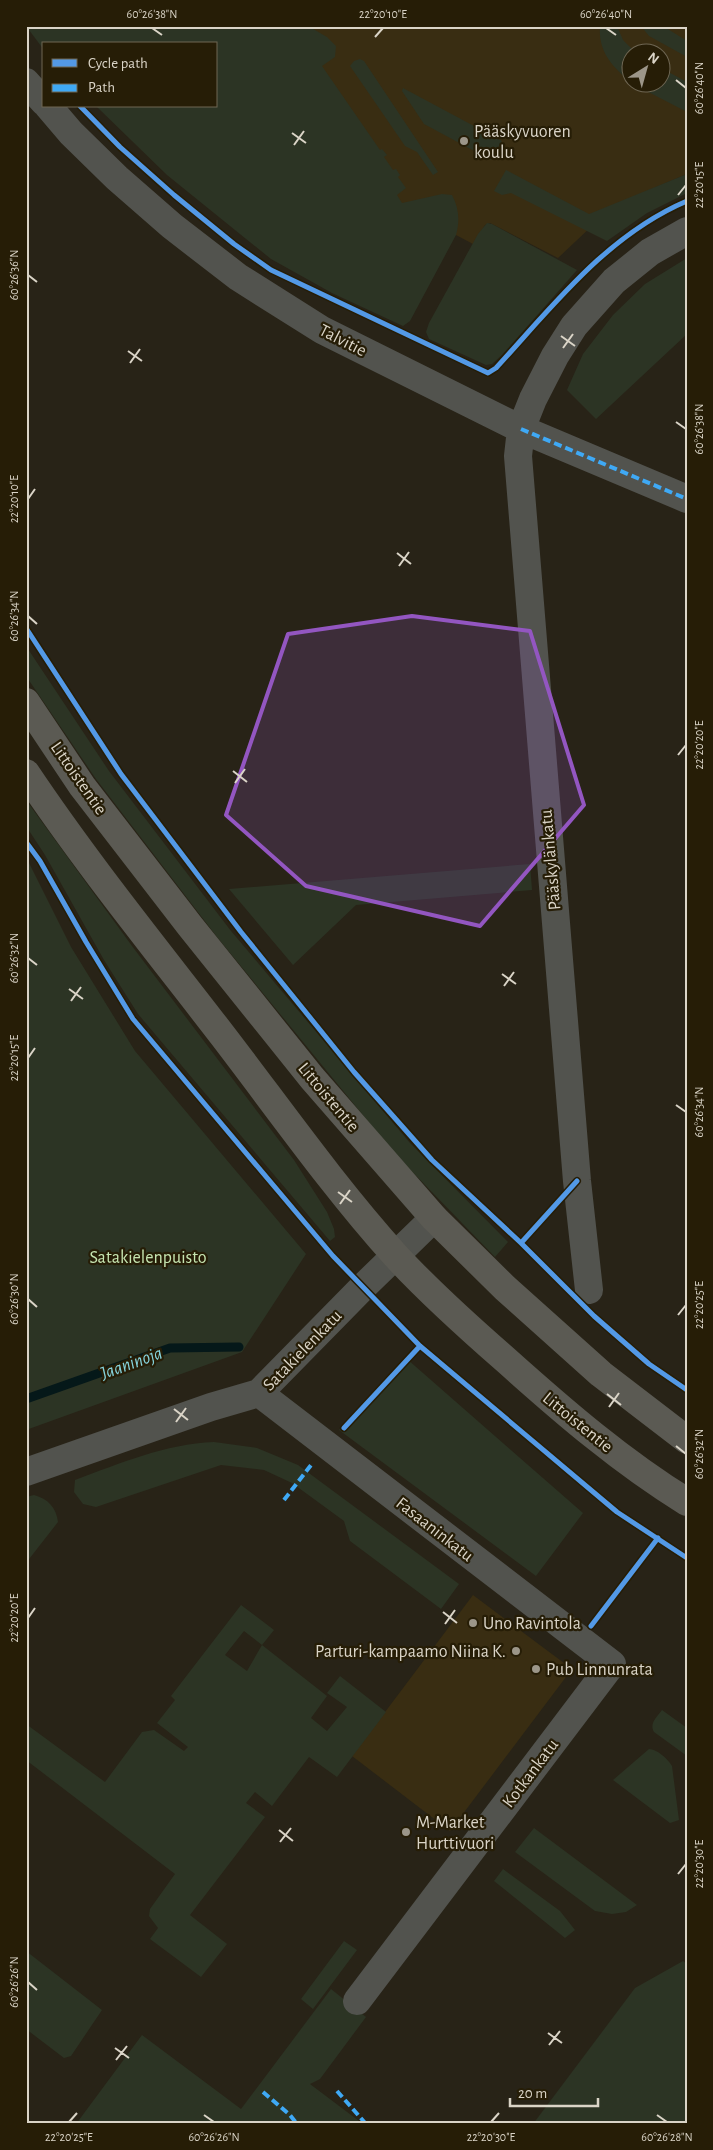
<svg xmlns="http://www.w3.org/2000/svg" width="713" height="2150" font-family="'Alegreya Sans',sans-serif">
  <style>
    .built { fill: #392d12; fill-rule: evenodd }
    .green { fill: #2c3424; fill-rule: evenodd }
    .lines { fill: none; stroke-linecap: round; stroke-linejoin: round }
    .stream { stroke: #051819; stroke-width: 9 }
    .minor { stroke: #52534e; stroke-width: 28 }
    .major { stroke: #5b5a53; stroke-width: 28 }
    .quiet { stroke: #3fa9f5; stroke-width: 4; stroke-dasharray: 8 4; stroke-linecap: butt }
    .cycleway-casing { stroke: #261d06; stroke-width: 8 }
    .cycleway { stroke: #5399e6; stroke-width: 5 }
    .marked { fill: #9356c1; fill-opacity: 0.2; stroke: #9356c1; stroke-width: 4; stroke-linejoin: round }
    .ticks { fill: none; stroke: #dad4c7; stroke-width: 2 }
    .poi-dot { fill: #9c9689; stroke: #261d06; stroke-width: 2 }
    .labels { text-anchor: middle; stroke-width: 4.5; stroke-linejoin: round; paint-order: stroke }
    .poi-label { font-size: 18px; fill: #dad4c7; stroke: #261d06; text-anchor: start }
    .street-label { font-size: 18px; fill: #dad4c7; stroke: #261d06 }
    .park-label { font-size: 18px; fill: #c6e5b1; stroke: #261d06 }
    .water-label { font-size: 19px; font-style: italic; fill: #85d2db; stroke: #261d06 }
    .neatline { fill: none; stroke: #dad4c7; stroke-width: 2 }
    .ticks-label { font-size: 12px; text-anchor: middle; fill: #dad4c7 }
  </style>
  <rect width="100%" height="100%" fill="#282317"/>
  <!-- built -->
  <path class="built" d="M 130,26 L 687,26 L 687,174 L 647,191 L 593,225 L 558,258 L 490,223 L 485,225 L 473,244 L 456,235 L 415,222 L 216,106 L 216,44 ZM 630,52 L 660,52 L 660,82 L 630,82 Z
    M 473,1595 L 572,1669 L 450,1831 L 352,1756 Z"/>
  <!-- green -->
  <path class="green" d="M 26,26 L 308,26 L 327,37 L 336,46 L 335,57 L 322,66 L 380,150 L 382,149 L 387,155 L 384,157 L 393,170 L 396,169 L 400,175 L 398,177 L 406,188 L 397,195 L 402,203 L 442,194 L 452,195 C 459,208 460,221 456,235 L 410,321 L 403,326 L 332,293 L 271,259 L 167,175 L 96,106 L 216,106 L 216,44 L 44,44 L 44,50 Z
    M 600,26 L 617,26 L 623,40 L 635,52 L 630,52 L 630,81 C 612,67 598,51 600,26 Z
    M 641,26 L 663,26 L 687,41 L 687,57 L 649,36 Z
    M 360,59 L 364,61 L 438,172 L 433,175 L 417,152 L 405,146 L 350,66 L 354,61 Z
    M 661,68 L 687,82 L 687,112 L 631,83 L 660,82 Z
    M 403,88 L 502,141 L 491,160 L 424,124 L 402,91 Z
    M 506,170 L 589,214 L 687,174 L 687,193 L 647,213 L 607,241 L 511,193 L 502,195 L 494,191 Z
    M 487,223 L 492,224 L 577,270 L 502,355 L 492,364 L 486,365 L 429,339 L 426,332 L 429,323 L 478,234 Z
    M 687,258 L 687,334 L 596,419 L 567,390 L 583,354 L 613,315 L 645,284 Z
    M 26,646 L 109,771 L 231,931 L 410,1143 L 508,1242 L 495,1257 L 394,1153 L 217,937 L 96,779 L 26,676 Z
    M 26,800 L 132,946 L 294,1160 L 327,1212 L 334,1229 L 335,1237 L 330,1241 L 138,1014 L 104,960 L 45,855 L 26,826 Z
    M 26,857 L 71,947 L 135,1051 L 306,1254 L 242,1352 L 26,1430 Z
    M 530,864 L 532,890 L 356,905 L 293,965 L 229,889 Z
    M 407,1359 L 583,1513 L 536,1576 L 339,1430 Z
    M 214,1442 L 257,1448 L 298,1465 L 459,1584 L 441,1609 L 350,1541 L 344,1521 L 292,1483 L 264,1470 L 221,1465 L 96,1507 L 83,1504 L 74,1492 L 75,1480 C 121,1463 165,1444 214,1442 Z
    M 34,1495 C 48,1499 56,1507 58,1522 L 26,1563 L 26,1497 Z
    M 241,1605 L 274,1630 L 262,1645 L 327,1696 L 311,1718 L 327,1731 L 347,1707 L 327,1693 L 340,1676 L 386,1712 L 337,1777 L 309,1757 L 272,1806 L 255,1792 L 246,1803 L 265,1817 L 190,1915 L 227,1944 L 201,1977 L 150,1939 L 158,1928 L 149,1916 L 150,1909 L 175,1874 L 26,1760 L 26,1724 L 105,1782 L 142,1732 L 154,1730 L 184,1751 L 188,1747 L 157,1723 L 175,1700 L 171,1696 ZM 244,1631 L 262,1645 L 247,1671 L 225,1655 Z
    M 662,1710 L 687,1728 L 687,1756 L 654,1732 C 649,1723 657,1717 662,1710 Z
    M 649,1749 C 657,1749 668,1759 672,1766 L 679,1820 L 670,1823 L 613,1780 Z
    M 534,1828 L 637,1905 L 626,1912 L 612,1914 L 595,1911 L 515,1852 Z
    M 503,1869 L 560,1911 L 575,1930 L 565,1938 L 494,1881 Z
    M 344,1941 L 357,1950 L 313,2009 L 301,1999 Z
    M 26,1951 L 102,2010 L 71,2056 L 64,2058 L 26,2029 Z
    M 683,1961 L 687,1964 L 687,2124 L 533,2124 L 635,1988 Z
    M 331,1989 L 366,2017 L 320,2079 L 310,2084 L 363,2124 L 76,2124 L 142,2035 L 241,2109 Z"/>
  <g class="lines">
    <!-- stream -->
    <path class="stream" d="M 26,1399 L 170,1348 L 239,1347"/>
    <!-- minor -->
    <path class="minor" d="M 26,82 L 44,102
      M 48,106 L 71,133 L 117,178 L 172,226 L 238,277 L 322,330 L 521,429 L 687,499
      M 589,1290 L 577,1181 L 518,456 L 521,429 L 533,399 L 555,356 L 574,326 L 614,281 L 650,252 L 687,231
      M 259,1393 L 612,1664 L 357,2001
      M 26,1472 L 211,1407 L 259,1393 L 363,1287 L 434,1218"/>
    <!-- major -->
    <path class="major" d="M 26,702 L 82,786 L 190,926 L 312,1078 L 434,1218 L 505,1288 L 601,1374 L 687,1440
      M 26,773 C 87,864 156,949 223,1036 C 279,1109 333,1186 395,1255 C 430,1293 468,1327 507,1361 C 564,1412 622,1462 687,1502"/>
    <!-- quiet -->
    <path class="quiet" d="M 521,429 L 687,499
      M 284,1500 L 311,1465
      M 337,2091 L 366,2124
      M 263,2092 L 290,2115 L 297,2124"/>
    <!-- cycleway casing -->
    <g class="cycleway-casing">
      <path id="cycleway" d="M 80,106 L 120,147 L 174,195 L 234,244 L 271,270 L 488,373 L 496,368 C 553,306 607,235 687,201
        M 26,628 L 121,774 L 241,932 L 354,1072 L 432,1160 L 521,1243 L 594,1316 L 649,1364 L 687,1390
        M 26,842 L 40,861 L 86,942 L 133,1019 L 333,1256 L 420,1346 L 617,1512 L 687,1558
        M 521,1243 L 577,1181
        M 344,1428 L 420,1346
        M 591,1626 L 658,1538"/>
    </g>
    <!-- cycleway -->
    <use href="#cycleway" class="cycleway"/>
  </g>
  <!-- marked area -->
  <path class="marked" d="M 412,616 L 530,631 L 584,805 L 480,926 L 306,886 L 226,815 L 288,634 Z"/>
  <!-- ticks -->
  <path class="ticks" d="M 152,28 L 162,35M 606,28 L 616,35M 375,37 L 383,28M 676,80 L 686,88M 292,133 L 306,143M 294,145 L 304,131M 678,195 L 686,185M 28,275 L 37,282M 561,336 L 575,346M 563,348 L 573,334M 128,351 L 142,361M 130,363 L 140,349M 676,422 L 686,429M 28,499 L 35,489M 397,553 L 411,564M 399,566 L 409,552M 28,616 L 37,624M 678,755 L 686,745M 233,771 L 247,782M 235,783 L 245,769M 28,958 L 37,965M 502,974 L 516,984M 504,986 L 514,972M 69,989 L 83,999M 71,1001 L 81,987M 28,1058 L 35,1048M 676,1105 L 686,1112M 338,1192 L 352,1202M 340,1204 L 350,1190M 28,1299 L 37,1307M 678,1315 L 686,1305M 607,1394 L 621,1405M 609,1407 L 619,1393M 174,1409 L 188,1420M 176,1422 L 186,1408M 676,1446 L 686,1454M 443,1612 L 457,1623M 28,1618 L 35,1608M 445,1624 L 455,1610M 279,1830 L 293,1841M 280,1842 L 291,1828M 678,1874 L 686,1864M 28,1982 L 37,1990M 548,2033 L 562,2043M 549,2045 L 560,2031M 115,2048 L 129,2058M 116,2060 L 127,2046M 204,2115 L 214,2122M 657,2115 L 667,2122M 69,2122 L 77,2113M 491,2122 L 499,2113"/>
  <!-- markers -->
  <g class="poi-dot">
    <circle cx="464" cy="141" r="5"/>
    <circle cx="473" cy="1623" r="5"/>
    <circle cx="516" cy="1651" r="5"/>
    <circle cx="536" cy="1669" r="5"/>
    <circle cx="406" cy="1832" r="5"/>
  </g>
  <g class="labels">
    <!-- poi labels -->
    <g class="poi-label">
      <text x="474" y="137">Pääskyvuoren<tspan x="474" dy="21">koulu</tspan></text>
      <text x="483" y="1629">Uno Ravintola</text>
      <text x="506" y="1657" text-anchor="end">Parturi-kampaamo Niina K.</text>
      <text x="546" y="1675">Pub Linnunrata</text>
      <text x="416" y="1828">M-Market<tspan x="416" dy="21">Hurttivuori</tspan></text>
    </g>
    <!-- street labels -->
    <g class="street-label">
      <text transform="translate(343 340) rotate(27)" y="6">Talvitie</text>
      <text transform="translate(79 778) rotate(55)" y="6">Littoistentie</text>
      <text transform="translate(550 860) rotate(-95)" y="6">Pääskylänkatu</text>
      <text transform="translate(329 1097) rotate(50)" y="6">Littoistentie</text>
      <text transform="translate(302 1350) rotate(-46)" y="6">Satakielenkatu</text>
      <text transform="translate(578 1422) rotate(39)" y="6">Littoistentie</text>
      <text transform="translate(435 1529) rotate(38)" y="6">Fasaaninkatu</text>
      <text transform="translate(530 1773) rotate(-53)" y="6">Kotkankatu</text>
    </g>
    <!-- park labels -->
    <g class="park-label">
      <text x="148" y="1263">Satakielenpuisto</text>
    </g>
    <!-- water labels -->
    <g class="water-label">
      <text transform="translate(131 1362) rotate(-20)" y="7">Jaaninoja</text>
    </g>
  </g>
  <!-- border -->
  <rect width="713" height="2150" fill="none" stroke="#261d06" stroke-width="55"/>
  <!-- legend -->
  <rect x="42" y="42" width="175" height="65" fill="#261d06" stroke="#6e6653"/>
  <rect x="52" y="59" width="25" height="8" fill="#5399e6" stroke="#6e6653"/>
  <text x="88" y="68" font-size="15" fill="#dad4c7">Cycle path</text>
  <rect x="52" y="84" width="25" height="8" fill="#3fa9f5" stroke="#6e6653"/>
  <text x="88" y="92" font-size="15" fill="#dad4c7">Path</text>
  <!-- north arrow -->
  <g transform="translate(646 68) rotate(37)"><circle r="24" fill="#261d06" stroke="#6e6653"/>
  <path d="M0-4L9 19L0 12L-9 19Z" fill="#9c9689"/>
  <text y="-8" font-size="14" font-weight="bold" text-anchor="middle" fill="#dad4c7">N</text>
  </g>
  <!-- scale -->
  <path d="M510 2098v8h88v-8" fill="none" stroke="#dad4c7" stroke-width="2.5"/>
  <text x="518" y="2098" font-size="15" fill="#dad4c7" stroke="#261d06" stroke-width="4" paint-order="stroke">20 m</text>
  <rect x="28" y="28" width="658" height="2094" class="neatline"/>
  <g class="ticks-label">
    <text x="152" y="18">60°26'38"N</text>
    <text x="383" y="18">22°20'10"E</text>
    <text x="606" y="18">60°26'40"N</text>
    <text transform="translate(699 88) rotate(-90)" y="4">60°26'40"N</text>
    <text transform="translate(699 185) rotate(-90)" y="4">22°20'15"E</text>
    <text transform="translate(14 275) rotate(-90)" y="4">60°26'36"N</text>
    <text transform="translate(699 429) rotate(-90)" y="4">60°26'38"N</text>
    <text transform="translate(14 499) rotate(-90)" y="4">22°20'10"E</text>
    <text transform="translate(14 616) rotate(-90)" y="4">60°26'34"N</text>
    <text transform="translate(699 745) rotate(-90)" y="4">22°20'20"E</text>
    <text transform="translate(14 958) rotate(-90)" y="4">60°26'32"N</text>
    <text transform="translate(14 1058) rotate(-90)" y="4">22°20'15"E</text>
    <text transform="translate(699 1112) rotate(-90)" y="4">60°26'34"N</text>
    <text transform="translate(14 1299) rotate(-90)" y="4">60°26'30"N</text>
    <text transform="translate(699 1305) rotate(-90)" y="4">22°20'25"E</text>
    <text transform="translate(699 1454) rotate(-90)" y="4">60°26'32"N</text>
    <text transform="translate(14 1618) rotate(-90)" y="4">22°20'20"E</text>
    <text transform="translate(699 1864) rotate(-90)" y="4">22°20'30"E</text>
    <text transform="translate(14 1982) rotate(-90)" y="4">60°26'26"N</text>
    <text x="69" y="2141">22°20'25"E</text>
    <text x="214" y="2141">60°26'26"N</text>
    <text x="491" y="2141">22°20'30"E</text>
    <text x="667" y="2141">60°26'28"N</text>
  </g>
</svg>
